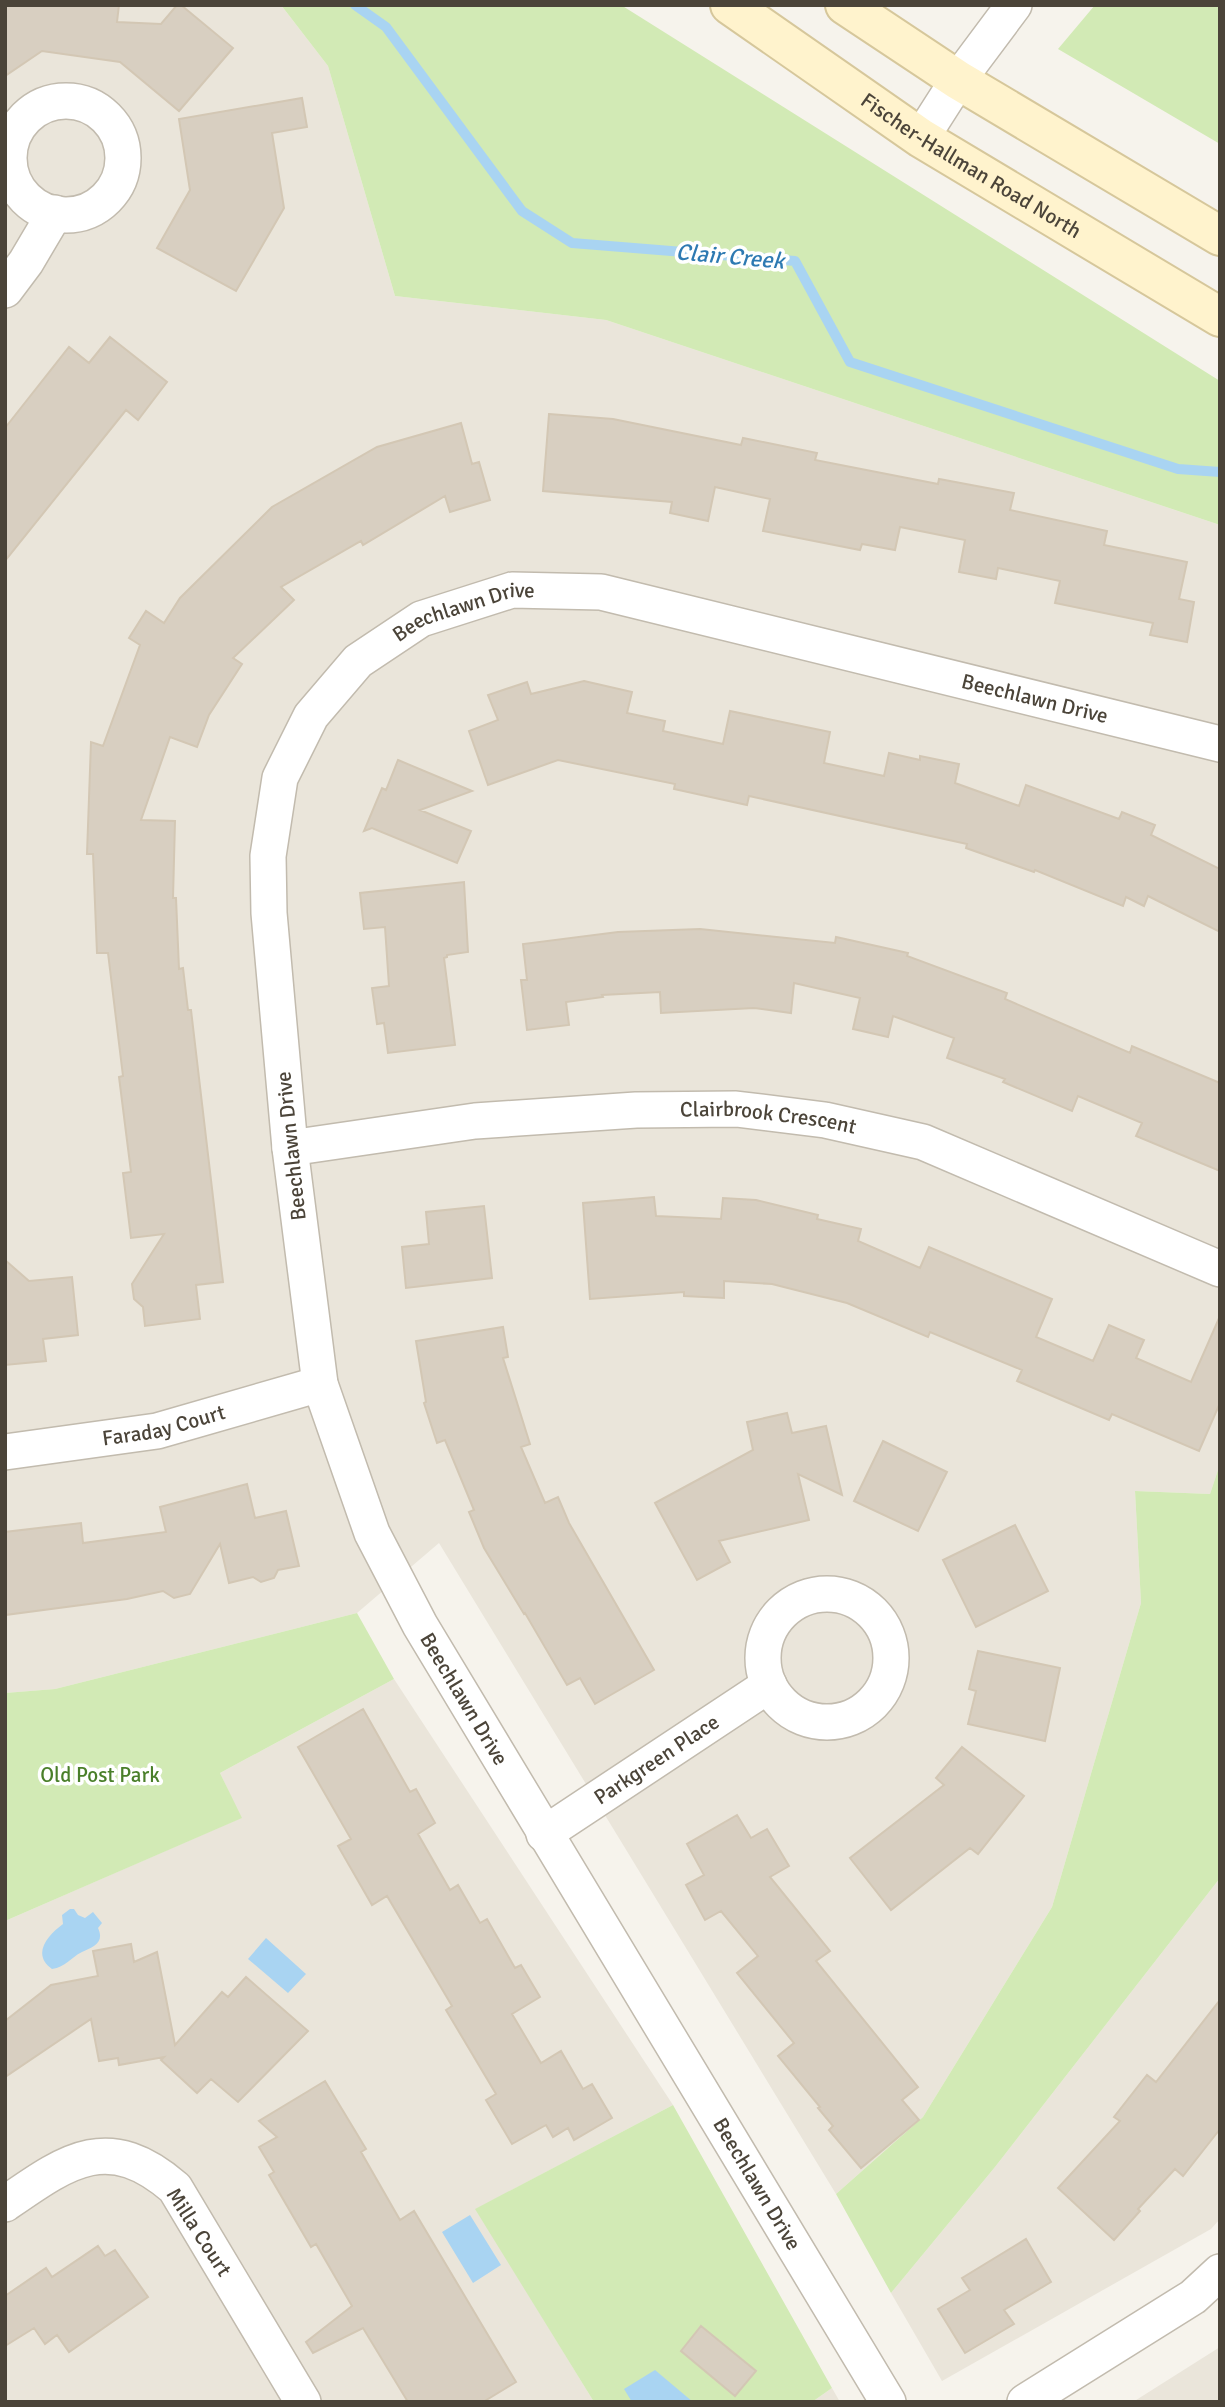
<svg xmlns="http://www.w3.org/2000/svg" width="1225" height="2407" font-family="Signika,sans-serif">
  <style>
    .residential { fill: #eae5da }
    .green { fill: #d2eab5 }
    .water { fill: #a9d4f2 }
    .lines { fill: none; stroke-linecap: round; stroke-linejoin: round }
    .stream { stroke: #a9d4f2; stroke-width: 10 }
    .building { fill: #d8cfc1; stroke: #d3c7b4; stroke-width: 2 }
    .minor-casing { stroke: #c2bbae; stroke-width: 38 }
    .secondary-casing { stroke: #d6c79b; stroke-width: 42 }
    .minor { stroke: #fff; stroke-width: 35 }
    .secondary { stroke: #fff3cd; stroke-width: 38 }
    .labels { text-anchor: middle; stroke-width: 7; stroke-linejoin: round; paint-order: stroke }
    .street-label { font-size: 21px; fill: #4b4439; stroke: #fff }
    .park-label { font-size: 21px; fill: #4a7f2a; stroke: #fff }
    .water-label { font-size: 23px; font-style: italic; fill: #2e7ab2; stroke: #fff }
  </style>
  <rect width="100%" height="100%" fill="#f6f3ec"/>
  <!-- residential -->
  <path class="residential" d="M 5,5 L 281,5 L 328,66 L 395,296 L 606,320 L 1220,525 L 1220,1464 L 1210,1494 L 1135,1491 L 1141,1603 L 1052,1907 L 923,2117 L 836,2194 L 439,1543 L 357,1613 L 55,1689 L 5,1693 Z
    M 394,1679 L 673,2105 L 476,2209 L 594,2402 L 5,2402 L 5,1921 L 241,1818 L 220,1773 Z
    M 1220,1878 L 1220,2219 L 1211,2229 L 942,2381 L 891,2293 L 995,2167 Z
    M 1220,2347 L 1220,2402 L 1133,2402 Z
    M 832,2388 L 840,2402 L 812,2402 Z"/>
  <!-- green -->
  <path class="green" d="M 281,5 L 621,5 L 1220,381 L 1220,525 L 606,320 L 395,296 L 328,66 Z
    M 1095,5 L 1220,5 L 1220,144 L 1058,49 Z
    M 1220,1464 L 1220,1878 L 995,2167 L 891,2293 L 836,2194 L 923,2117 L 1052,1907 L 1141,1603 L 1135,1491 L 1210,1494 Z
    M 357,1613 L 394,1679 L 220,1773 L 242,1818 L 5,1921 L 5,1693 L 55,1689 Z
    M 673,2105 L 832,2388 L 812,2402 L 594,2402 L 475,2209 Z"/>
  <!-- water -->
  <path class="water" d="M 70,1909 L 74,1909 L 78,1915 L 85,1918 L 93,1912 L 102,1923 L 98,1928 C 105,1943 93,1947 82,1952 C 70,1958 66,1967 52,1969 C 31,1954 48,1935 63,1924 L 62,1915 Z
    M 266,1938 L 306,1974 L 288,1993 L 248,1959 Z
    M 470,2215 L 501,2265 L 473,2283 L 442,2232 Z
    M 655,2370 L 693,2402 L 632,2402 L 624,2389 Z"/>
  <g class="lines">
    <!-- stream -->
    <path class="stream" d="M 355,5 L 386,27 L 522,211 L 572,243 L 795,261 L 850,362 L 1178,469 L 1220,472"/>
  </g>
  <!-- building -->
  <path class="building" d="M 5,5 L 119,5 L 117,22 L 161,24 L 177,5 L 181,5 L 233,48 L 179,111 L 120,62 L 42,51 L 5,76 Z
    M 302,98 L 307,127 L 272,133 L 284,208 L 236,291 L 157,248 L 190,190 L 179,119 Z
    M 110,337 L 167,382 L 138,420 L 126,410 L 5,561 L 5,428 L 69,347 L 89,363 Z
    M 549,414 L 613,419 L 741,445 L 743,438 L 817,453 L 815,460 L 938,484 L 939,479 L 1014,493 L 1010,510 L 1107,531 L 1104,545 L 1187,562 L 1179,599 L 1194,602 L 1187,642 L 1150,635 L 1153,623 L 1055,603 L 1060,581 L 998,568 L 996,579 L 959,572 L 965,540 L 900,527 L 895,550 L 862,544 L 860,550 L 763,531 L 770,499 L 715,487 L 708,521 L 670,513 L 672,502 L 543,491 Z
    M 461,423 L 472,464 L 479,462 L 490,500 L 450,512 L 445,496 L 363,545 L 361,541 L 281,587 L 294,600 L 233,658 L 242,664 L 209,715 L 197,747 L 170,737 L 141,820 L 175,821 L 173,898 L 176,898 L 179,969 L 183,968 L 188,1010 L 191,1010 L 223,1282 L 196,1285 L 200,1319 L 145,1326 L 143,1307 L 134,1299 L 132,1284 L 164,1234 L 131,1238 L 123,1173 L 131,1172 L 119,1077 L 123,1076 L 108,953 L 97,953 L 93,854 L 87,854 L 91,742 L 103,746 L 140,645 L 129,638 L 146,611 L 164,623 L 180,598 L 272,507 L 377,447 Z
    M 584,681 L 632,692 L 627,713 L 665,721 L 663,731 L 723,744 L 730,711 L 830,732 L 824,763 L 884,776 L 889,753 L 920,760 L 920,756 L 959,764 L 955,783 L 1019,806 L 1026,785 L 1119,819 L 1122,812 L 1155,825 L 1151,835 L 1220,869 L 1220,932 L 1148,896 L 1144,906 L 1126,897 L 1123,906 L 1035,870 L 1034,872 L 966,848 L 967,844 L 749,796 L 747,805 L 674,789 L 675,784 L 558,760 L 488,785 L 469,731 L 498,720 L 488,695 L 527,682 L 531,694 Z
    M 398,760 L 472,791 L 420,810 L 471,831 L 457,863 L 372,828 L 364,831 L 382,788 L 386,790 Z
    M 464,882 L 468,952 L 447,955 L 447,957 L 444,958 L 455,1045 L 388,1053 L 384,1023 L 377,1024 L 372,988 L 389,986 L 385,927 L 364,929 L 360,893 Z
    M 700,929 L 835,943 L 836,937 L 908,953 L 907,956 L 1007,993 L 1005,999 L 1130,1053 L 1132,1046 L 1220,1083 L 1220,1171 L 1136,1136 L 1142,1123 L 1078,1096 L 1072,1111 L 1003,1082 L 1005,1079 L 947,1058 L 954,1038 L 893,1016 L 888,1037 L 853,1029 L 860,998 L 794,983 L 791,1013 L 754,1008 L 661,1013 L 660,992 L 602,995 L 603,997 L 566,1002 L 569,1025 L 527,1030 L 521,980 L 527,980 L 523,944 L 618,932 Z
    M 654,1197 L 656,1216 L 721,1219 L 723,1198 L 756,1200 L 818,1215 L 817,1219 L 861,1229 L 858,1241 L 920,1268 L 929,1247 L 1052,1299 L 1036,1337 L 1093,1361 L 1109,1325 L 1144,1340 L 1136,1358 L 1191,1382 L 1220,1316 L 1220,1403 L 1199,1451 L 1112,1414 L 1109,1420 L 1017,1381 L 1022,1370 L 930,1332 L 928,1337 L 847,1303 L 772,1284 L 724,1281 L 724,1298 L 684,1296 L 684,1292 L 590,1299 L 583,1203 Z
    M 484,1206 L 492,1278 L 406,1288 L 402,1247 L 429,1244 L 426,1212 Z
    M 5,1260 L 29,1281 L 72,1277 L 78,1335 L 43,1339 L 46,1361 L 5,1365 Z
    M 503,1327 L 508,1357 L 503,1358 L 530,1444 L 521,1447 L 545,1503 L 558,1497 L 569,1523 L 654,1670 L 595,1704 L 580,1678 L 567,1685 L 525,1613 L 524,1614 L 484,1548 L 469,1512 L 474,1510 L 445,1440 L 437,1443 L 424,1403 L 426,1402 L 416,1341 Z
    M 787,1413 L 792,1433 L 826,1426 L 842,1495 L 798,1474 L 809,1520 L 719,1541 L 730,1562 L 697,1580 L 655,1503 L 753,1450 L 747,1422 Z
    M 883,1441 L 947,1472 L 918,1531 L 854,1501 Z
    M 247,1484 L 255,1518 L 286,1511 L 299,1566 L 278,1570 L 274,1578 L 261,1582 L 253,1577 L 229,1583 L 220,1544 L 190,1594 L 174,1598 L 163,1591 L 127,1599 L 5,1615 L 5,1532 L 81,1523 L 83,1543 L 166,1532 L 160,1507 Z
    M 1015,1525 L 1048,1591 L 976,1627 L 943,1560 Z
    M 978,1651 L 1060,1668 L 1045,1741 L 968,1724 L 976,1691 L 969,1689 Z
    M 363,1709 L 410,1792 L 416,1789 L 435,1823 L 418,1834 L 450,1890 L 458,1885 L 480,1923 L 487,1919 L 515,1968 L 521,1965 L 540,1997 L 512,2014 L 541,2063 L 561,2051 L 583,2089 L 592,2084 L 612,2118 L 574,2140 L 568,2128 L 553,2137 L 546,2125 L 512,2144 L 486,2100 L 496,2094 L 446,2010 L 452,2006 L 387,1896 L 372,1905 L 338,1846 L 351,1839 L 298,1747 Z
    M 962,1747 L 1024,1796 L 978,1854 L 970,1848 L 891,1910 L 850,1858 L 944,1785 L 936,1778 Z
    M 737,1815 L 751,1838 L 767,1829 L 789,1866 L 770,1877 L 830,1951 L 816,1961 L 918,2087 L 902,2100 L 919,2120 L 861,2168 L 829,2130 L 833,2126 L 818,2108 L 820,2107 L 778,2056 L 794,2043 L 737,1973 L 758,1956 L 721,1911 L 705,1920 L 686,1885 L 704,1875 L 687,1844 Z
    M 131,1944 L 134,1962 L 157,1952 L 175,2045 L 222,1992 L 228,1997 L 246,1977 L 308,2031 L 238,2102 L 211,2079 L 197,2093 L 161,2060 L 164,2057 L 119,2065 L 118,2058 L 99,2061 L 91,2019 L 5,2077 L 5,2021 L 51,1985 L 98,1976 L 93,1951 Z
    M 1220,2000 L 1220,2129 L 1183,2176 L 1175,2169 L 1138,2209 L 1140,2211 L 1114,2240 L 1058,2188 L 1120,2121 L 1114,2117 L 1147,2075 L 1156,2082 Z
    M 325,2081 L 366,2149 L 361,2152 L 400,2220 L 414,2211 L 516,2382 L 483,2402 L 408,2402 L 363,2328 L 313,2353 L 306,2342 L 352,2306 L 316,2244 L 311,2247 L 269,2175 L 274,2172 L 259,2147 L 277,2137 L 259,2121 Z
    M 1026,2239 L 1051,2282 L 1004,2310 L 1014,2324 L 965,2353 L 938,2309 L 970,2290 L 962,2278 Z
    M 98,2246 L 105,2256 L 115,2250 L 148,2297 L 69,2352 L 57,2335 L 45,2344 L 34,2328 L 5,2346 L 5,2296 L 46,2268 L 52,2277 Z
    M 701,2326 L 756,2371 L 735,2396 L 681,2351 Z"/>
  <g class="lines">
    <!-- minor casing -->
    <g class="minor-casing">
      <g id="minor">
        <circle cx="66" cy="158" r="57"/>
        <path d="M 921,138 L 958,80 L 1014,5"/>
        <path d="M 5,290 L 26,262 L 55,213"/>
        <path id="s1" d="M 290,1148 L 475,1121 L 636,1110 L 736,1109 L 825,1120 L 923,1142 L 1220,1269"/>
        <path id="s2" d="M 5,1452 L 157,1431 L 320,1384"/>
        <circle cx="827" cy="1658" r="64"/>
        <path id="s3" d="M 544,1834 L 769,1685"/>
        <path d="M 5,2204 C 67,2161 108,2130 175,2188 L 303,2402"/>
        <path id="s4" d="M 888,2402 L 420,1625 L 372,1533 L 320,1384 L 290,1148 L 269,913 L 268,856 L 280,778 L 311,716 L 358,661 L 421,619 L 512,590 L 601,592 L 1220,744"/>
        <path d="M 1025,2402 L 1193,2297 L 1220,2272"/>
      </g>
    </g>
    <!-- secondary casing -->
    <g class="secondary-casing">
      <g id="secondary">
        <path id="s5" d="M 730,5 L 921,138 L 1220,317"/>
        <path d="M 845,5 L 958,80 L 1220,236"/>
      </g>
    </g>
    <!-- minor -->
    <use href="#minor" class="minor"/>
    <!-- secondary -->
    <use href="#secondary" class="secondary"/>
  </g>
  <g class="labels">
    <!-- street labels -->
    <g class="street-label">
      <text dy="7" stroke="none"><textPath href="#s5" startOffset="290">Fischer-Hallman Road North</textPath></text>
      <text dy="7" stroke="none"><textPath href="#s4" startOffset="2039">Beechlawn Drive</textPath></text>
      <text dy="7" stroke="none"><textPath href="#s4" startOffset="2627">Beechlawn Drive</textPath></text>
      <text dy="7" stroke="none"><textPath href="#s1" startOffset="481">Clairbrook Crescent</textPath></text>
      <text transform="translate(291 1146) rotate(-96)" y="7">Beechlawn Drive</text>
      <text dy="7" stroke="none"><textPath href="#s2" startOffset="161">Faraday Court</textPath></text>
      <text transform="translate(464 1699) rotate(59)" y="7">Beechlawn Drive</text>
      <text dy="7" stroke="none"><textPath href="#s3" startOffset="135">Parkgreen Place</textPath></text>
      <text transform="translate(757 2184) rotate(59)" y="7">Beechlawn Drive</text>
      <text transform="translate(199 2232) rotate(57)" y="7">Milla Court</text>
    </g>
    <!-- park labels -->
    <g class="park-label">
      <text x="100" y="1782">Old Post Park</text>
    </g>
    <!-- water labels -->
    <g class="water-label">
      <text transform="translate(730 256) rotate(5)" y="8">Clair Creek</text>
    </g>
  </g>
  <!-- border -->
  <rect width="1225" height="2407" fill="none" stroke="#4b4439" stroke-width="14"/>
</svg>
